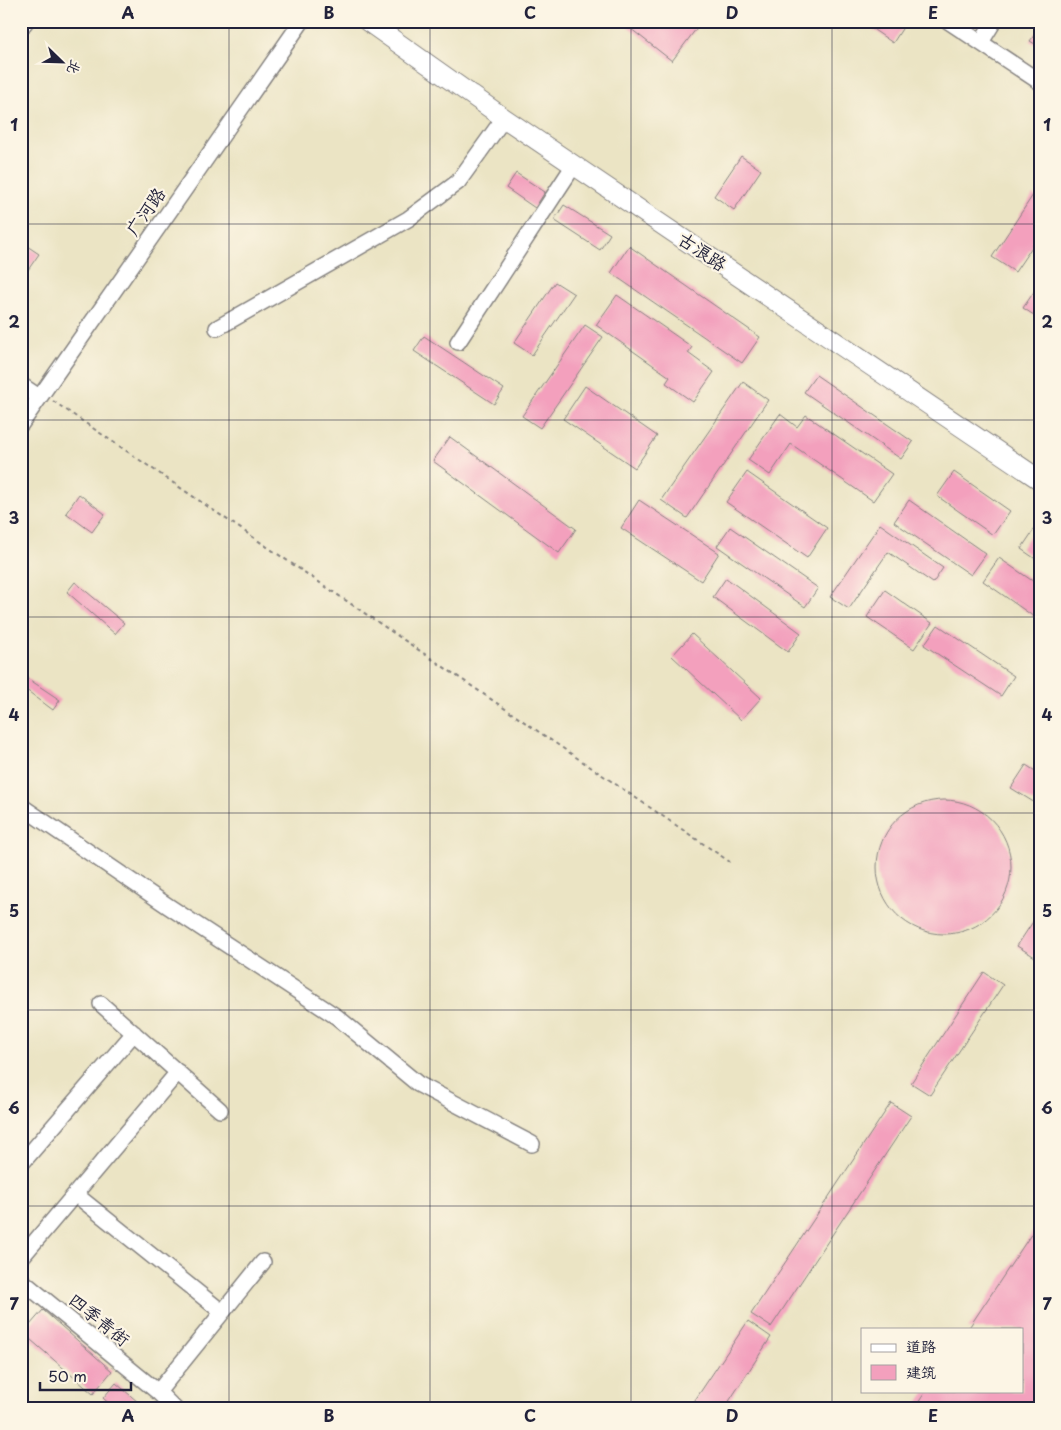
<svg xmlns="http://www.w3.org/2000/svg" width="1061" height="1430" font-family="'Playpen Sans','LXGW WenKai TC',sans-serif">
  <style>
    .building { fill: #f3a0bd }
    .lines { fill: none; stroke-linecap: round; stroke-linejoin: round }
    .minor-casing { stroke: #868380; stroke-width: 18 }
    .major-casing { stroke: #868380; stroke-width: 21 }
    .path { stroke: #868380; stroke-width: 2; stroke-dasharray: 4 4; stroke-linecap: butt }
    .minor { stroke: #fff; stroke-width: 15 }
    .major { stroke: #fff; stroke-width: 19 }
    .grid { fill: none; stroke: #22223b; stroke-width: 1; stroke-opacity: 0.55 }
    .labels { text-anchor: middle; stroke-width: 4.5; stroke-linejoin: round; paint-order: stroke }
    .street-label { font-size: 18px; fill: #22223b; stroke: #fcf5e5 }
    .neatline { fill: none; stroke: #22223b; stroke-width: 2 }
    .grid-label { font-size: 16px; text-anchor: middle; font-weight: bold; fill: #22223b }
  </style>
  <rect width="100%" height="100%" fill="#fcf5e5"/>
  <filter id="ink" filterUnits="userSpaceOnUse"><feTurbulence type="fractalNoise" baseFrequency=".02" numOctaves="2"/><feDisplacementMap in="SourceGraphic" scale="10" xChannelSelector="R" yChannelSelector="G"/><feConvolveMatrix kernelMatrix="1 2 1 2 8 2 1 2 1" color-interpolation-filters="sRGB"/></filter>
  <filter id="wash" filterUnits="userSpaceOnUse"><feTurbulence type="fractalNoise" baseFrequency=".0096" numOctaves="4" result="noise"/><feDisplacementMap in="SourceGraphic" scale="20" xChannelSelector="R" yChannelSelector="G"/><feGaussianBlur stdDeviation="1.12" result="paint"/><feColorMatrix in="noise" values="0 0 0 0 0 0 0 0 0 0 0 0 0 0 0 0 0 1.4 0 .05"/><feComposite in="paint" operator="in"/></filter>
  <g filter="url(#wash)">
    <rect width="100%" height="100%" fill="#ebe4c4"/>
    <g id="blocks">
      <!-- building -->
      <path class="building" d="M 621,21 L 702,21 L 672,61 Z
        M 861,21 L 907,21 L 893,43 Z
        M 1040,27 L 1040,47 L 1030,41 Z
        M 741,156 L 761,170 L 734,210 L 714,196 Z
        M 516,173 L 545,192 L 535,208 L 506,188 Z
        M 1033,195 L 1040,200 L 1040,235 L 1015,272 L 992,257 Z
        M 564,205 L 610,234 L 600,250 L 554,220 Z
        M 21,242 L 39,254 L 21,280 Z
        M 629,246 L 760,337 L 742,363 L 611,273 Z
        M 555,282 L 574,294 L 532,355 L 514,343 Z
        M 1040,283 L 1040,319 L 1023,308 Z
        M 617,295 L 692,347 L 688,353 L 714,372 L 693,402 L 666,383 L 670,377 L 596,325 Z
        M 585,325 L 603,337 L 540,428 L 522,416 Z
        M 424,336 L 504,389 L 494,404 L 414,351 Z
        M 816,375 L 913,442 L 901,459 L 804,392 Z
        M 743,382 L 768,400 L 687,518 L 661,500 Z
        M 585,386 L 657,436 L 635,468 L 563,419 Z
        M 780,414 L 797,427 L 806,415 L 892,474 L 873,501 L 791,444 L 770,475 L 748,460 Z
        M 450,437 L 576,529 L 559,553 L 433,461 Z
        M 747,472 L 827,528 L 807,558 L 726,502 Z
        M 954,472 L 1010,511 L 993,535 L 937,496 Z
        M 79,494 L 105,514 L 92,532 L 66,513 Z
        M 639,500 L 719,553 L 701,581 L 621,528 Z
        M 909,500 L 986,554 L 971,575 L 894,522 Z
        M 880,524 L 943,568 L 933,583 L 888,552 L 849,609 L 830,597 Z
        M 730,527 L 818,588 L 805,607 L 717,546 Z
        M 1035,528 L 1040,532 L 1040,562 L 1021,549 Z
        M 999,558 L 1040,586 L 1040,621 L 983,581 Z
        M 726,578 L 801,633 L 788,652 L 713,597 Z
        M 75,582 L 124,623 L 115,634 L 67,592 Z
        M 885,590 L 932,623 L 914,649 L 867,617 Z
        M 938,625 L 1014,676 L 1001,696 L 924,645 Z
        M 692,634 L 761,698 L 741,720 L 672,656 Z
        M 21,674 L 60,700 L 53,710 L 21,686 Z
        M 1026,765 L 1040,774 L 1040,806 L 1011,788 Z
        M877 867a67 67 0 1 1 134 0a67 67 0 1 1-134 0Z
        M 1040,911 L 1040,950 L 1035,957 L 1017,946 Z
        M 984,972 L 1003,985 L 930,1095 L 911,1083 Z
        M 891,1103 L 911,1116 L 771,1327 L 751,1314 Z
        M 1040,1221 L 1040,1409 L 914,1409 L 926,1391 L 1022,1391 L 1022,1329 L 968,1329 Z
        M 43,1310 L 112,1371 L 93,1394 L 23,1333 Z
        M 748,1321 L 771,1337 L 724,1409 L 689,1409 Z
        M 116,1383 L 146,1409 L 115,1409 L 103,1398 Z"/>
    </g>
  </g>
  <g filter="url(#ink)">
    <use href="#blocks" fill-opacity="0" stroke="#868380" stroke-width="1"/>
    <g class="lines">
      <!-- minor casing -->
      <g class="minor-casing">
        <path id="minor" d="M 948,21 L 1040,82
          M 21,28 L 26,21
          M 981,42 L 994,21
          M 217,328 L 408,219 L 458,182 L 504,118
          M 458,342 L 574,165
          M 21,385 L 39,397
          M 21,424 L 302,21
          M 21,806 L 168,906 L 337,1017 L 418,1084 L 532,1144
          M 101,1004 L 220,1110
          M 21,1164 L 134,1033
          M 75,1194 L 222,1312
          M 21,1258 L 178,1072
          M 21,1280 L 158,1392 L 175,1409
          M 158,1392 L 263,1262"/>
      </g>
      <!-- major casing -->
      <g class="major-casing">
        <path id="major" d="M 367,21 L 504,118 L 1040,480"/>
      </g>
      <!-- path -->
      <path class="path" d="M 53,401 L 730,862"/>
      <!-- minor -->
      <use href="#minor" class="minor"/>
      <!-- major -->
      <use href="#major" class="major"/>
    </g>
  </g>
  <!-- grid -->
  <path class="grid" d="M 229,21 L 229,1409M 430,21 L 430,1409M 631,21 L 631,1409M 832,21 L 832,1409M 21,224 L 1040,224M 21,420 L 1040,420M 21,617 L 1040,617M 21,813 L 1040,813M 21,1010 L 1040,1010M 21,1206 L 1040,1206"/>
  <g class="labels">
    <!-- street labels -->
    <g class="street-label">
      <text transform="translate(146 212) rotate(-55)" y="6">广河路</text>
      <text transform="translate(702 252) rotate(34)" y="6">古浪路</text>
      <text transform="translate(99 1320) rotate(39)" y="6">四季青街</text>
    </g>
  </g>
  <!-- margin -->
  <rect width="1061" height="1430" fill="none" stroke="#fcf5e5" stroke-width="55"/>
  <!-- legend -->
  <rect x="861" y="1328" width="162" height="65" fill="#fcf5e5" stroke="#a5a1a1"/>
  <rect x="871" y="1344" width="25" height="8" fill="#ffffff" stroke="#a5a1a1"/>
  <text x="906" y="1352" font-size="15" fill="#22223b">道路</text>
  <rect x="871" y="1365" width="25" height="15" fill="#f3a0bd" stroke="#a5a1a1"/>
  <text x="906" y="1378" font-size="15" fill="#22223b">建筑</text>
  <!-- north arrow -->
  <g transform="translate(62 62) rotate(113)" stroke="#fcf5e5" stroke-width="4" paint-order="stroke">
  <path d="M0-4L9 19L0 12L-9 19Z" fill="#22223b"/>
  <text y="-8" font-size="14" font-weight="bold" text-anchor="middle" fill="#22223b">北</text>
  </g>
  <!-- scale -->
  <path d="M40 1382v8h91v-8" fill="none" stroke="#22223b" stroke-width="2.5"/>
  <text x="48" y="1382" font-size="15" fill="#22223b" stroke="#fcf5e5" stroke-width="4" paint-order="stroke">50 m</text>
  <rect x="28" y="28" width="1006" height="1374" class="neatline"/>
  <g class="grid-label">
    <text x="128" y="19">A</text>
    <text x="329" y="19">B</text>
    <text x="530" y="19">C</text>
    <text x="732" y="19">D</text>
    <text x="933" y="19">E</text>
    <text x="14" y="131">1</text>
    <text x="1047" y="131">1</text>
    <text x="14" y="328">2</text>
    <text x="1047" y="328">2</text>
    <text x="14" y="524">3</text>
    <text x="1047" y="524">3</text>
    <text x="14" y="721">4</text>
    <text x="1047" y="721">4</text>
    <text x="14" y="917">5</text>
    <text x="1047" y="917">5</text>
    <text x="14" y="1114">6</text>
    <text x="1047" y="1114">6</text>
    <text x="14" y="1310">7</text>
    <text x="1047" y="1310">7</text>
    <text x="128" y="1422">A</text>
    <text x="329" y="1422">B</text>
    <text x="530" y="1422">C</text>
    <text x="732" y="1422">D</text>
    <text x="933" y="1422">E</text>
  </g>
</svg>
